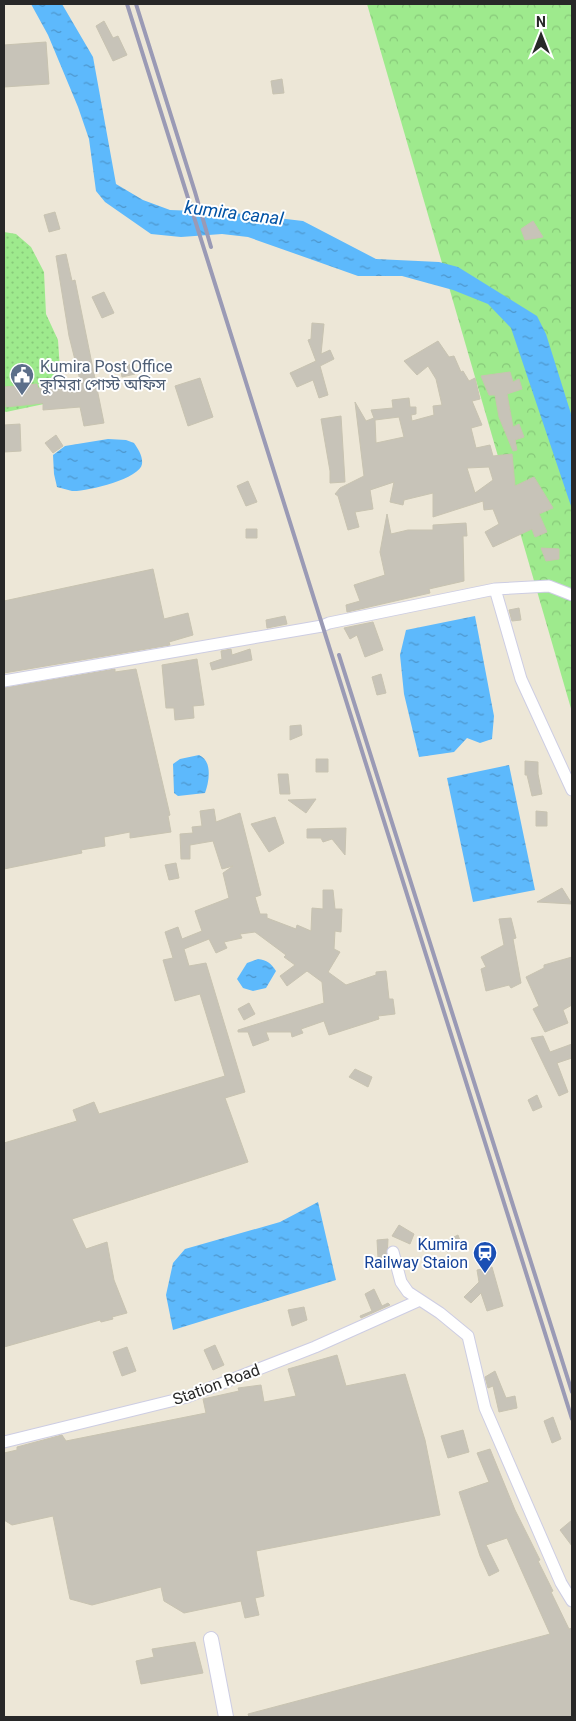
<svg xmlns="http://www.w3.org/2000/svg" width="576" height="1721" font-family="Roboto,'Noto Sans Bengali',sans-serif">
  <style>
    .forest { fill: url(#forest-crowns) }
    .park { fill: url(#park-dots) }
    .water { fill: url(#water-ripples) }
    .building { fill: #c7c3b8; stroke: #c8c3b1; fill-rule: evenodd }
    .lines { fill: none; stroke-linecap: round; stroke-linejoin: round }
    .minor-casing { stroke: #cdcde3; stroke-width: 13 }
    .tertiary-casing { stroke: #cdcde3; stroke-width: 16 }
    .minor { stroke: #fff; stroke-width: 11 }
    .tertiary { stroke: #fff; stroke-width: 14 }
    .rail { stroke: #9a9ab5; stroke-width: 4 }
    .labels { text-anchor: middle; stroke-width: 4; stroke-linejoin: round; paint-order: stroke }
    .service-label { font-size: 16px; fill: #4e5e75; stroke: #fff; text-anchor: start }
    .transit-label { font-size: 16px; fill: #164399; stroke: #fff; text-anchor: end }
    .street-label { font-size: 16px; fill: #282828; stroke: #fff }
    .water-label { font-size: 18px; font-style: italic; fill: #0052a4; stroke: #fff }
  </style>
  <defs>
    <pattern id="forest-crowns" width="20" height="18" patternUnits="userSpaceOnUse" patternTransform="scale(1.25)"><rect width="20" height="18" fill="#9eea8d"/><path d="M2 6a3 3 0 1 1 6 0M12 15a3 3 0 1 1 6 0" fill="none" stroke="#88c97a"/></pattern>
    <pattern id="park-dots" width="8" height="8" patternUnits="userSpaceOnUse" patternTransform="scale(1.25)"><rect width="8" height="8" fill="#9eea8d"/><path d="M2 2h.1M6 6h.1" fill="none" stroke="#88c97a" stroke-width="1.8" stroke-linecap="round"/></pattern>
    <pattern id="water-ripples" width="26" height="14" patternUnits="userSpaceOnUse" patternTransform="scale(1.25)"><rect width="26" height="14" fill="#5db9fc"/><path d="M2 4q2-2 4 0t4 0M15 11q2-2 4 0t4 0" fill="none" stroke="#4d96cc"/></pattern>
  </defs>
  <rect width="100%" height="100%" fill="#ede7d7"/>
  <!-- forest -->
  <path class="forest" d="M 367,4 L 572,4 L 572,712 Z"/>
  <!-- park -->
  <path class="park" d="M 4,232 L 16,234 L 31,247 L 44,272 L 46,314 L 58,340 L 61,385 L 50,387 L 44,404 L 6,412 L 4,411 Z"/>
  <!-- water -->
  <path class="water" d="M 31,4 L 62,4 L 93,57 L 116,184 L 143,200 L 170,210 L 226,212 L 303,221 L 376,259 L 439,262 L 458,267 L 537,316 L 546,334 L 572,417 L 572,509 L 511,328 L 488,304 L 453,290 L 402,276 L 358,276 L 248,237 L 222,234 L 181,237 L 151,234 L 105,202 L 96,191 L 89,139 L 78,107 L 48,35 Z
    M 108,439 L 126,440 L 134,443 C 138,449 143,456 142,464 C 140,479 85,492 72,491 C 67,490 62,488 57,487 L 54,474 L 53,455 L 65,446 Z
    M 475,616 L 494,716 L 492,739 L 480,743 L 467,738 L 454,752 L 419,757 L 404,694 L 400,655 L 406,630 Z
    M 199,755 C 213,761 209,782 205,793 L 178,796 L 174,793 L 173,764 L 180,759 Z
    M 509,765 L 535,890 L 473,902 L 447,778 Z
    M 258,959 C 267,960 271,963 276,971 L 266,988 L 253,991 L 243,988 L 237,979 L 247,963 Z
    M 318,1202 L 336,1280 L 173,1330 L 166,1295 L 173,1263 L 185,1249 L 280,1222 Z"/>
  <!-- building -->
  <path class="building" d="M 104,21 L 113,38 L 118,36 L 127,55 L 113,61 L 96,26 Z
    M 46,42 L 49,84 L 4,87 L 4,45 Z
    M 282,79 L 284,93 L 273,94 L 271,81 Z
    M 55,212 L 60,229 L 49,232 L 44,215 Z
    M 533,221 L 543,237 L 525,240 L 521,229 Z
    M 66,254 L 72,281 L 75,280 L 104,423 L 84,426 L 80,407 L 43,410 L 43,403 L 6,407 L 4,389 L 4,387 L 37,384 L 38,388 L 81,384 L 69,336 L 56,256 Z
    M 104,292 L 114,313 L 102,318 L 92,297 Z
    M 312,323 L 324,324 L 321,354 L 330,350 L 334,359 L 320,366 L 328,395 L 319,398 L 313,380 L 297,387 L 290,373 L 316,361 L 308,340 L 311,339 Z
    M 438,341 L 449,357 L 454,356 L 461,372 L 463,371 L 469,381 L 475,378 L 480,399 L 472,401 L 482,425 L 471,428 L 476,448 L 490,445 L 493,456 L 512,454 L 515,486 L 534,477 L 553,508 L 539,514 L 547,532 L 535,537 L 532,529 L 493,547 L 485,532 L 499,524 L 493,509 L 484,510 L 483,501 L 433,517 L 433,493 L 404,500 L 403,505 L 390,502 L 394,482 L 370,490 L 373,509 L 355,512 L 359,527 L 348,530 L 338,496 L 335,494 L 340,488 L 364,476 L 355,402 L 366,421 L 374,418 L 371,410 L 393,408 L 392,400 L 409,398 L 410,407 L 416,407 L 416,414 L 411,415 L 412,421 L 434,415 L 433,406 L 442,405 L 436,379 L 428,366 L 417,375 L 404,361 ZM 399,417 L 404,437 L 376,443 L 375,420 ZM 489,467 L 493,480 L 475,493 L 467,468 Z
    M 133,364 L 135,374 L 122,377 L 120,367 Z
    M 510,372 L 513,382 L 519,379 L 522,389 L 507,394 L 513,427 L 519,424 L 524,437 L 515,440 L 517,450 L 513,451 L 499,417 L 495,395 L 489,395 L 481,376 Z
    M 200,378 L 213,417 L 188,426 L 175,386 Z
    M 341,416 L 345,482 L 330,483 L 330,471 L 321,419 Z
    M 20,424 L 21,451 L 4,452 L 4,425 Z
    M 56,435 L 63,446 L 53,453 L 45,443 Z
    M 248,481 L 257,502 L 246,506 L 237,486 Z
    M 387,514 L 391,534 L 408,530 L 433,530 L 433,525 L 466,523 L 467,536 L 463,536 L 464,581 L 429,589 L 430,593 L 347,612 L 346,605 L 360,601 L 354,585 L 385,575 L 380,552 Z
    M 246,529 L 257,529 L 257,538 L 246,538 Z
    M 541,548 L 559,549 L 559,559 L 546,561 Z
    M 153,569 L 164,619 L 188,613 L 193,635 L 169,642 L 170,645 L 4,673 L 4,601 Z
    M 519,608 L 521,620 L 512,621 L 509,610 Z
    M 285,616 L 287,624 L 267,628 L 266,620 Z
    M 373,622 L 383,650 L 365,657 L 357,635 L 350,639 L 344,628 Z
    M 231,649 L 232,655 L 250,649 L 252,660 L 212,670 L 210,663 L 222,659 L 221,651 Z
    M 197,659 L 204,705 L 193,706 L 194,718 L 175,720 L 174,708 L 166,708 L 162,665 Z
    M 115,669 L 115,672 L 136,669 L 170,815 L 168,816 L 171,832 L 130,838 L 130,832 L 104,837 L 105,846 L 81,850 L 82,853 L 4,869 L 4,688 Z
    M 381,674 L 386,693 L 377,695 L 372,677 Z
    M 301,725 L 302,735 L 290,740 L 290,726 Z
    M 316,759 L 328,759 L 328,772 L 316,772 Z
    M 525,761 L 538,762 L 538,774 L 542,794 L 532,796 L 527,775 L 525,775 Z
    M 278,774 L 288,774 L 290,794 L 280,794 Z
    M 316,799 L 306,813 L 288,800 Z
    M 214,809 L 216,822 L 240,813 L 261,895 L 255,897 L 260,914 L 267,914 L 267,918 L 296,929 L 297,925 L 311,931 L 312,908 L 323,909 L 323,890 L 333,890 L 335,909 L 342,909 L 341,932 L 335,931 L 334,949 L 340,952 L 328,972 L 346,985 L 376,975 L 376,972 L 386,971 L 389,999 L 393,999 L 395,1014 L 378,1016 L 379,1019 L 329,1035 L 324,1021 L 301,1029 L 303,1033 L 292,1037 L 291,1032 L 266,1032 L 269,1040 L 253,1046 L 248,1032 L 238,1032 L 238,1030 L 324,1003 L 322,982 L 307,971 L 287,986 L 280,976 L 295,965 L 284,957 L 286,955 L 255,932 L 240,934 L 242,938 L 224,942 L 227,948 L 216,953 L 209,939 L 184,949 L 189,966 L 206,963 L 245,1092 L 225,1098 L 248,1162 L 72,1219 L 86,1249 L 107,1242 L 114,1280 L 127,1313 L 112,1317 L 113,1319 L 101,1322 L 100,1320 L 4,1347 L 4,1143 L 77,1121 L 73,1110 L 94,1102 L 99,1114 L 225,1076 L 200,994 L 175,1001 L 163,960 L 173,958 L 165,932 L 178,927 L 182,939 L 202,931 L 195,911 L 229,898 L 223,873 L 233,866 L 222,869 L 213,841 L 190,845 L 190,859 L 181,859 L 180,834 L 193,833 L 192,827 L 202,826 L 200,811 Z
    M 536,811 L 547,812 L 547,826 L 536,826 Z
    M 275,817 L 284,843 L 269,852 L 251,824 Z
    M 346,828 L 345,855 L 332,839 L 323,842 L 321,838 L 307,838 L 307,829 Z
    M 176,863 L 179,878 L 169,880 L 165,865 Z
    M 562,888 L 572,904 L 537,902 Z
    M 511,918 L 516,938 L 513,939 L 521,983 L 511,988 L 509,985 L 486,991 L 481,969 L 486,967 L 481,957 L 504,945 L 499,919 Z
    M 572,957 L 572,1005 L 563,1010 L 568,1023 L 545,1032 L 533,1009 L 539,1006 L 526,977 L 544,968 L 544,965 Z
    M 249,1003 L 255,1014 L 244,1020 L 238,1009 Z
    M 543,1036 L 550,1052 L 572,1044 L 572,1058 L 557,1063 L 568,1092 L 559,1096 L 531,1038 Z
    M 355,1069 L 372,1077 L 368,1087 L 349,1077 Z
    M 537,1095 L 542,1107 L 533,1111 L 528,1100 Z
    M 399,1225 L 414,1234 L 410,1244 L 392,1236 Z
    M 458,1235 L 462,1246 L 447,1252 L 442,1243 Z
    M 388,1239 L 387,1258 L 378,1258 L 377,1240 Z
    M 492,1267 L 503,1306 L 487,1311 L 481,1293 L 471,1303 L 464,1297 L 479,1282 L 477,1270 Z
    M 374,1289 L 382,1306 L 388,1303 L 390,1305 L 361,1318 L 360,1316 L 372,1311 L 365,1294 Z
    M 304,1307 L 307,1320 L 292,1326 L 288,1310 Z
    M 215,1345 L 224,1365 L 213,1370 L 204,1350 Z
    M 127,1347 L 136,1371 L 122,1376 L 113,1352 Z
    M 337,1355 L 346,1386 L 405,1374 L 425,1440 L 440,1515 L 256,1551 L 264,1596 L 255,1598 L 259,1615 L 245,1618 L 241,1601 L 184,1613 L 164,1601 L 161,1587 L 92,1605 L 70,1599 L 53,1516 L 12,1525 L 4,1520 L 4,1453 L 17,1450 L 17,1447 L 62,1435 L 66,1441 L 206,1413 L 203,1399 L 239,1391 L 238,1388 L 261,1385 L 264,1402 L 296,1396 L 288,1369 Z
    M 495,1371 L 506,1398 L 515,1396 L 517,1408 L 499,1412 L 493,1386 L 488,1388 L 485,1377 Z
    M 553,1417 L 561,1439 L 552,1443 L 544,1421 Z
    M 463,1430 L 469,1452 L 448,1458 L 441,1436 Z
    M 490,1449 L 515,1510 L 540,1560 L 538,1561 L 553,1591 L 551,1592 L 569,1629 L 572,1628 L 572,1717 L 249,1717 L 248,1714 L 550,1634 L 507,1538 L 486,1545 L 499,1571 L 489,1576 L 480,1556 L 459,1492 L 489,1482 L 477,1453 Z
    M 572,1520 L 572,1546 L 560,1530 Z
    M 195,1642 L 203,1673 L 141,1684 L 136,1661 L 154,1657 L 152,1649 Z"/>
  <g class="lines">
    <!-- minor casing -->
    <g class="minor-casing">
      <path id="minor" d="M 495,589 L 521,679 L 572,790
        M 4,681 L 322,626 L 329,623 L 495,589 L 549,586 L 572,595
        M 393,1252 L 401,1282 L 408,1292 L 440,1313 L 468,1336 L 485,1408 L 561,1583 L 572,1601
        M 4,1442 L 187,1397 L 315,1347 L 420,1300"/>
    </g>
    <!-- tertiary casing -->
    <g class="tertiary-casing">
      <path id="tertiary" d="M 211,1639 L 226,1717"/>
    </g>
    <!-- minor -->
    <use href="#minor" class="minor"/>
    <!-- tertiary -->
    <use href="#tertiary" class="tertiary"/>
    <!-- rail -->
    <path class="rail" d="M 127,4 L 572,1419
      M 136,4 L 195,192 L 211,247
      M 339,655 L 572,1392"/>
  </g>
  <!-- icons -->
  <defs>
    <g id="civic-pin" transform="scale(1.25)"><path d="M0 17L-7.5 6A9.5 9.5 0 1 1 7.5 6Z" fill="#5c6f8a" stroke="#fff"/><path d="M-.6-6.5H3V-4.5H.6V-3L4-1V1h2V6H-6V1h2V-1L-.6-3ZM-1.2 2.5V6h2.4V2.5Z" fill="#fff"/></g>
    <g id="station-pin" transform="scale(1.25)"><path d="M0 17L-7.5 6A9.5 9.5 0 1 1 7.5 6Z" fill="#1a4fb4" stroke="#fff"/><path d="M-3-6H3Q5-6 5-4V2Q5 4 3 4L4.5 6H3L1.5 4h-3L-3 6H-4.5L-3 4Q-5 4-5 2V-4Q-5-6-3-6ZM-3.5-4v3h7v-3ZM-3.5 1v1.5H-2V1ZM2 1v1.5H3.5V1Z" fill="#fff"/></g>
  </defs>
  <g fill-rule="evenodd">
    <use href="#civic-pin" x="22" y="375"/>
    <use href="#station-pin" x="485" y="1253"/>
  </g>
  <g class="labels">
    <!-- service labels -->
    <g class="service-label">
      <text x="40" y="372">Kumira Post Office<tspan x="40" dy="18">কুমিরা পোস্ট অফিস</tspan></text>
    </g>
    <!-- transit labels -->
    <g class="transit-label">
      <text x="468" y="1250">Kumira<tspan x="468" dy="18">Railway Staion</tspan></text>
    </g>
    <!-- street labels -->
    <g class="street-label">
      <text transform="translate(216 1384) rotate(-20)" y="6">Station Road</text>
    </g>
    <!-- water labels -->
    <g class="water-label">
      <text transform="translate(234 213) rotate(7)" y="6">kumira canal</text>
    </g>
  </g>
  <!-- border -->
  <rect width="576" height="1721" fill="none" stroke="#282828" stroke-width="10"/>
  <!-- north arrow -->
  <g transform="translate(541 35)" stroke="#ffffff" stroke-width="4" paint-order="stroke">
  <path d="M0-4L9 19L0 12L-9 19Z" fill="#282828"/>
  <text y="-8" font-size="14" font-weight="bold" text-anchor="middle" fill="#282828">N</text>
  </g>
</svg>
